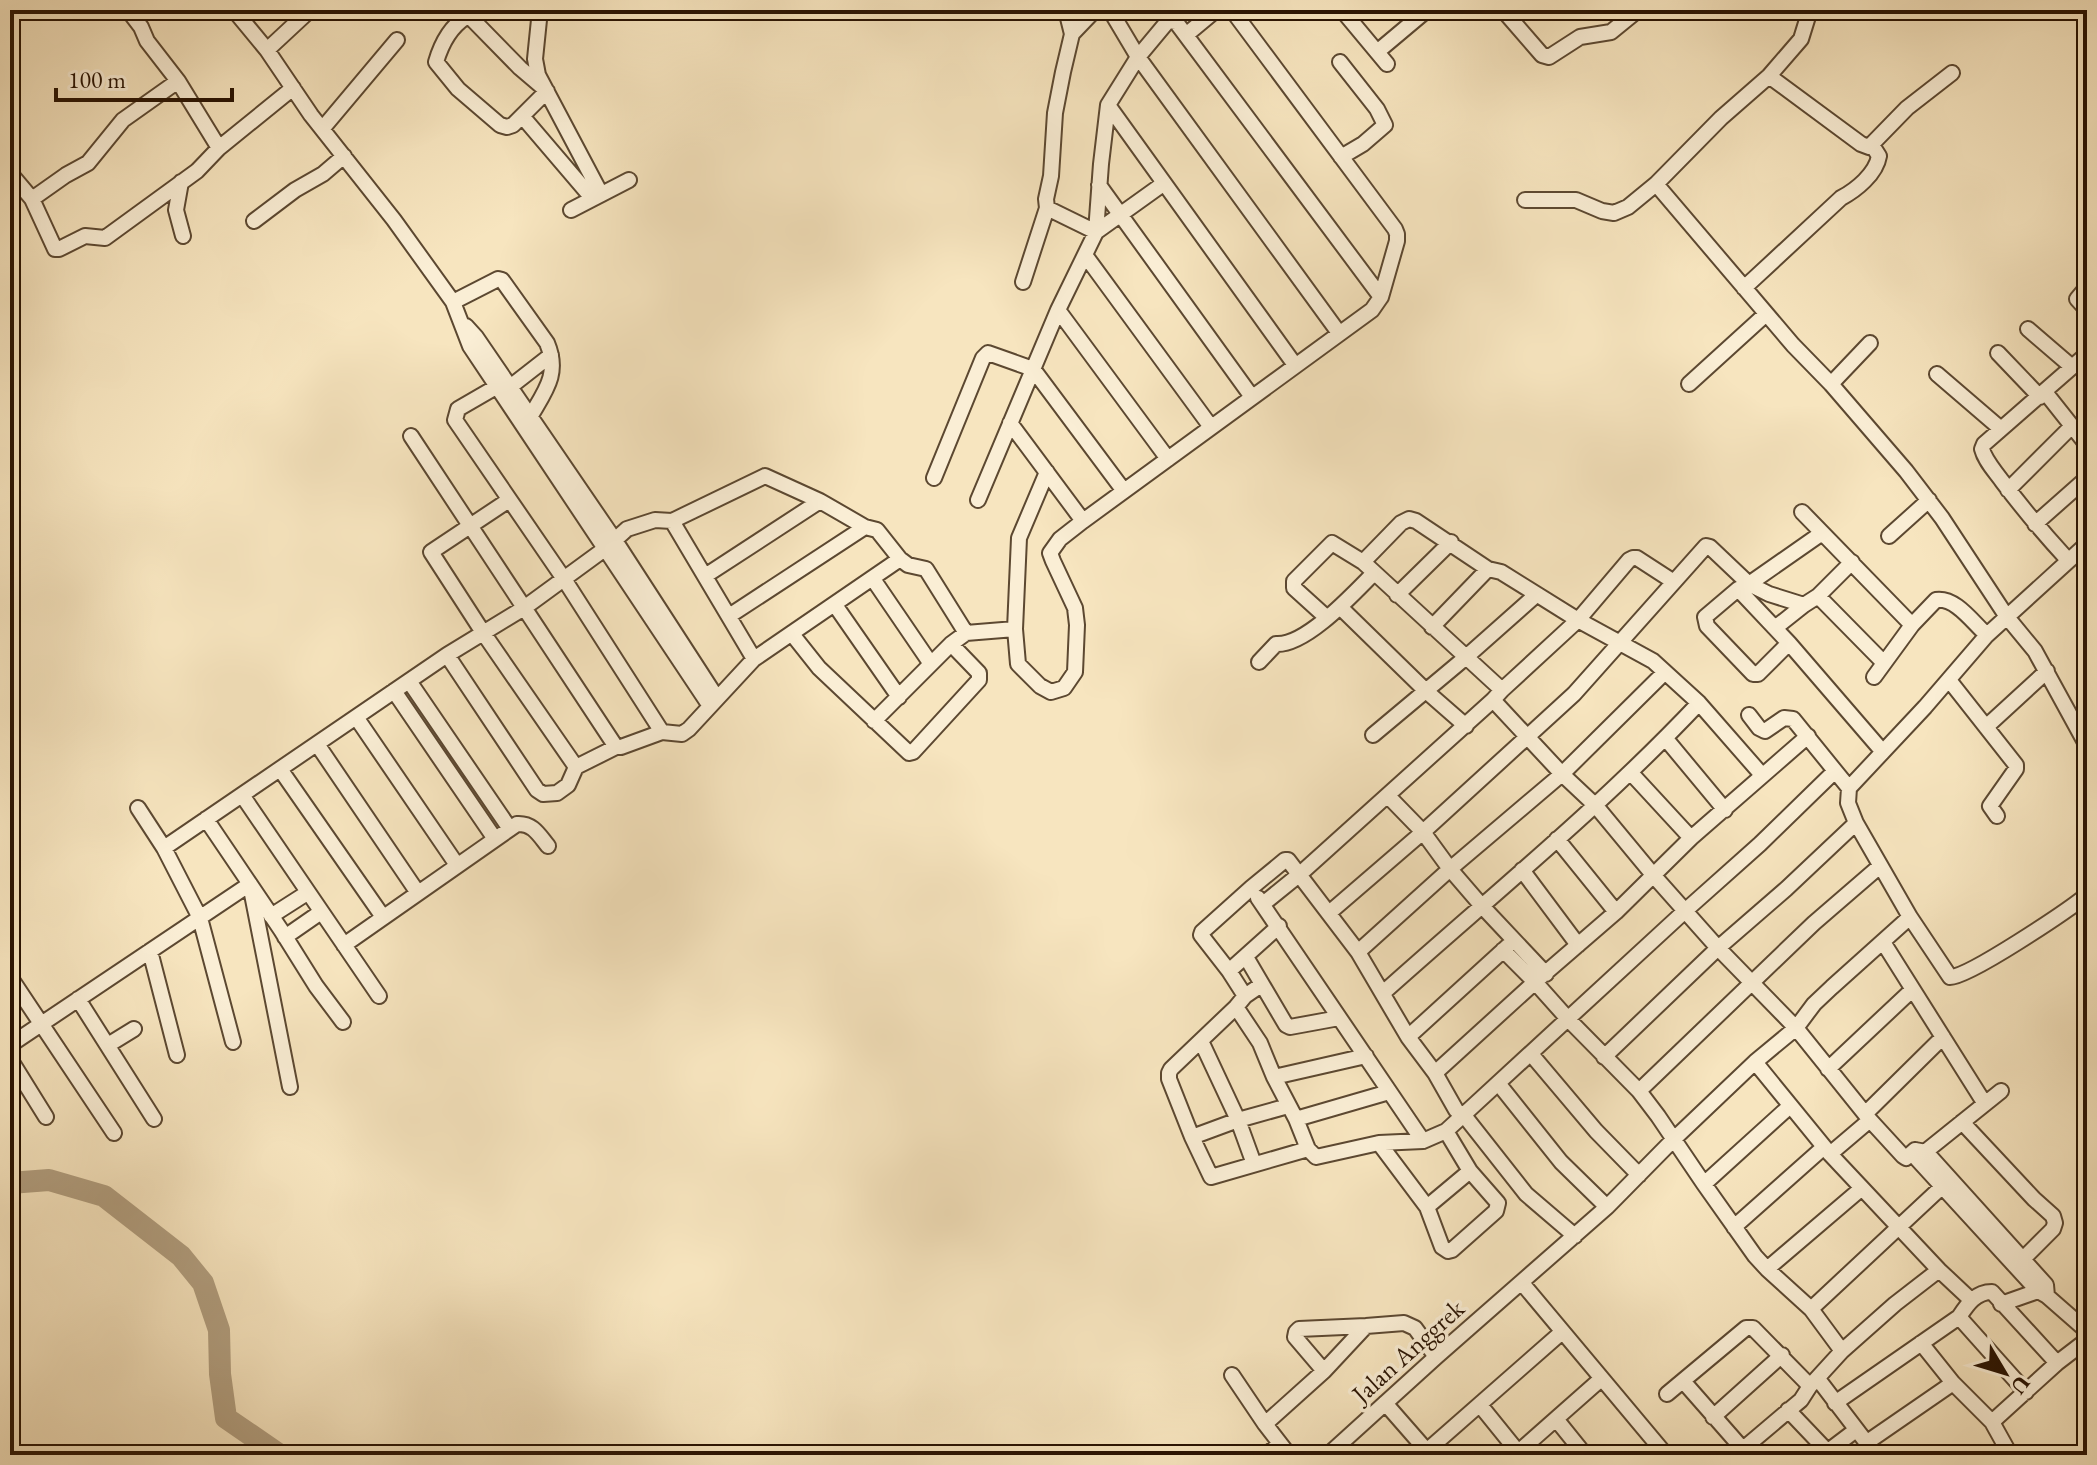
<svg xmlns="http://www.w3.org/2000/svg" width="2097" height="1465" font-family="'EB Garamond',serif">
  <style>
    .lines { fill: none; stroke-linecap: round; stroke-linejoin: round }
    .river { stroke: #b19e7f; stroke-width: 22 }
    .minor-casing { stroke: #5c4831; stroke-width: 18 }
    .minor { stroke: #faeed5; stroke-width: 14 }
    .labels { text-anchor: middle; stroke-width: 7; stroke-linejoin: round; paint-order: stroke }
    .street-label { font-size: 26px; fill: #291302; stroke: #faeed5 }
  </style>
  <rect width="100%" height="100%" fill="#f7e5bf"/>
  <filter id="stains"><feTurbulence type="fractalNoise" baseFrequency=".0025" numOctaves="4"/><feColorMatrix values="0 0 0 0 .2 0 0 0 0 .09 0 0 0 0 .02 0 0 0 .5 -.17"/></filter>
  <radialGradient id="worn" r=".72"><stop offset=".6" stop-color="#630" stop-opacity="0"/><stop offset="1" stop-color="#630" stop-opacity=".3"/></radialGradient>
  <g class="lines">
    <!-- river -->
    <path class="river" d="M 10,1183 L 49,1180 L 104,1196 L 181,1256 L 203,1283 L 219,1330 L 220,1374 L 226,1418 L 280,1455"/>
    <!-- minor casing -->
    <g class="minor-casing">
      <path id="minor" d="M 128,10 L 141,27 L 147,41 L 178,81 L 219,148
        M 234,10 L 267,50 L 311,115 L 394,220 L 453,302 L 470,346 L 710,706
        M 540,10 L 535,59 L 538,75 L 601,194
        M 1066,10 L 1072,34
        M 1110,10 L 1138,57 L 1339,333
        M 1342,10 L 1387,64
        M 1503,10 L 1542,55 L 1549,57 L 1580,37 L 1611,32 L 1638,10
        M 2076,10 L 2087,11
        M 466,17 L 472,19 L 520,68 L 547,91 L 513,125 L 507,127 L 500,125 L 458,89 L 436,62 C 441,45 450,27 466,17 Z
        M 1186,35 L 1216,10
        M 267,50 L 310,10
        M 1377,52 L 1427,10
        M 1340,62 L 1377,109 L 1385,125 L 1363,144 L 1341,157
        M 1769,76 L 1861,144 L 1869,147 L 1907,108 L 1952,73
        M 1108,105 L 1295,365
        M 522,116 L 592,198
        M 323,128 L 397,40
        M 10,173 L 32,199 L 55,249 L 59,249 L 85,236 L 105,238 L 197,171 L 219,148 L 293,88
        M 181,182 L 176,210 L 183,236
        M 1656,184 L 1793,345 L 1831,384 L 1906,471 L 1942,518 L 2007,617 L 2035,651 L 2087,746
        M 1099,185 L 1252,397
        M 32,199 L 66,175 L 88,163 L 123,120 L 178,81
        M 1525,200 L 1576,200 L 1602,211 L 1614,213 L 1628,207 L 1656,184 L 1721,118 L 1769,76 L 1801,39 L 1810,10
        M 1047,208 L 1096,232 L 1163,184
        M 571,210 L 629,180
        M 254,221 L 295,190 L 323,174 L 344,156
        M 1085,255 L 1211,427
        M 1023,282 L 1047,208 L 1046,199 L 1051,176 L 1055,113 L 1063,72 L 1072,34 L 1095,10
        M 2087,287 L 2077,299 L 2087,310
        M 1744,288 L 1841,198 C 1856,190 1876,174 1879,156 L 1872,145
        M 453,302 L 498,279 L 502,280 L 547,343 C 560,374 545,391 530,417
        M 1058,310 L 1168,459
        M 466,326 L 476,337 L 614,539 L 717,698
        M 2028,329 L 2071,366
        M 1998,353 L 2040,397
        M 1937,374 L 2001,429
        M 1689,384 L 1766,314
        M 1831,384 L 1870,343
        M 496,387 L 458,409 L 455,420 L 564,579 L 662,732
        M 510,387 L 551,355
        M 2045,392 L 2087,445
        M 1010,423 L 1083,521 L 1372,310 L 1381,297 L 1397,241 L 1397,234 L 1395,229 L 1232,10
        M 411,436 L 616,747 L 621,747 L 662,732 L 682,734 L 689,729 L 754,659 L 900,559
        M 934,478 L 983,358 L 988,353 L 1033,369 L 1124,491
        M 2008,490 L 2071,427
        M 509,500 L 431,552 L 484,634 L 576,767
        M 978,500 L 1058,310 L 1096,232 L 1101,164 L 1108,105 L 1138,57 L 1168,21 L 1176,22 L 1381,297
        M 1802,512 L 1912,625
        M 672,521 L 754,659
        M 2035,524 L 2087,478
        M 1889,536 L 1929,500
        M 2068,560 C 2045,535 2023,509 2002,481 C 1995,471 1985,461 1982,449 L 1984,444 L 2087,354
        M 1363,562 L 1401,523 L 1409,519 L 1416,521 L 1488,569 L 1501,572 L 1578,620 L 1653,661 L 1699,703 L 1762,775
        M 705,576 L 820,501
        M 873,579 L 931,664
        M 1738,589 L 1789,643 L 1883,752
        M 1397,595 L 1451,542
        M 1818,596 L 1884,663
        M 835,605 L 899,697
        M 1340,607 L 1426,691 L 1466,726
        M 729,616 L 865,527
        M 1326,617 L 1294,588 L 1294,581 L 1332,543 L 1363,562 L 1502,690
        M 1432,627 L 1488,569
        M 1775,628 L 1804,605
        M 1015,629 L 1018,664 L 1040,686 L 1051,692 L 1064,688 L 1075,672 L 1077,625 L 1075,608 L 1053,561 L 1050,553 L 1060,539 L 1083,521
        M 792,634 L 819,668 L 909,753 L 913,752 L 979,680 L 979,673 L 951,644
        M 1789,643 L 1758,674 L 1753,674 L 1707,626 L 1705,617 L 1738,589 L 1749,584 L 1769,594 L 1804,605 L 1818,596 L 1852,562
        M 447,655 L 537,790 L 543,794 L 557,793 L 568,785 L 576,767 L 616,747
        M 1259,662 L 1276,644 C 1306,646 1354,593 1374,573
        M 1874,677 L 1912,625 L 1936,600 C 1956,597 1973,623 1987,635
        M 1949,680 L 2016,765 L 2016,769 L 1990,806 L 1997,816
        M 409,681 L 510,829
        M 394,691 L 495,839
        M 1493,700 L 1562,774 L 1596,806 L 1654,876 L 1718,948 L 1796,1028 L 1870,1120 L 1903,1156 L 1906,1158 L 1915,1150
        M 1749,715 L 1759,728 L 1765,731 L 1784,718 L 1793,719 L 1849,788 L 1848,803 L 1856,823 L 1910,917 L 1950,977 C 1969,977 2067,911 2087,895
        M 356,717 L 457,865
        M 874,721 L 951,644 L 966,633 L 1015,629 L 1019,538 L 1047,472
        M 1986,727 L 2047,671
        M 1373,735 L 1465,658 L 1536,595
        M 1666,739 L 1725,810
        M 317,744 L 418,893
        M 280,769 L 383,917
        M 1631,773 L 1691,838
        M 1849,788 L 1925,707 L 1987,635 L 2087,544
        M 242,795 L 379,996
        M 1388,796 L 1423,832 L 1450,869 L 1481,905 L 1546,974
        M 138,808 L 164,848 L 200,918 L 233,1042
        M 206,819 L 281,930 L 316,986 L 343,1022
        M 1557,839 L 1616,912
        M 164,848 L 447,655 L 524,608 L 606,548 L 627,529 L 655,520 L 672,521 L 765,476 L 820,501 L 865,527 L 877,530 L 900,559 L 908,565 L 926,569 L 966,633
        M 1522,870 L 1578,945
        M 1258,898 L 1423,1141
        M 1263,904 L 1300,874 L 1493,700 L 1502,690 L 1578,620 L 1629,560 L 1633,558 L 1637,558 L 1674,582
        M 1329,913 L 1423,832 L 1574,694 L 1706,546 L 1710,547 L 1749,584 L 1822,533
        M 271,916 L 307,893
        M 285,937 L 321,912
        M 1883,942 L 1985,1104
        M 344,945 L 517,824 C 533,823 539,835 548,846
        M 1503,950 L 1535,982 L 1568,1019 L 1639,1091 L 1658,1116 L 1704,1184 L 1755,1256 L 1767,1269 L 1811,1309 L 1842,1351
        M 150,951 L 177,1055
        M 1358,952 L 1450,869 L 1562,774 L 1665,672
        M 1246,957 L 1286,1025 L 1290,1027 L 1339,1018
        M 1229,971 L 1279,926
        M 10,977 L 114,1133
        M 1261,985 L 1245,996 L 1236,1007 L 1171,1069 L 1169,1073 L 1169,1079 L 1192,1137 L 1211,1177 L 1308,1149
        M 1383,993 C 1489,898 1601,807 1699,703
        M 1245,996 L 1229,971 L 1201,935 L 1202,932 L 1251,888 L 1285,860 L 1288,860 L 1358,952 L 1408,1037 L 1435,1073 L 1456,1110 L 1463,1114 L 1526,1194 L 1575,1236
        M 78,999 L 154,1119
        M 1236,1007 L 1260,1043 L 1274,1077 L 1296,1119 L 1308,1149 L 1316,1157 L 1379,1143 L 1423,1141 L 1446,1131 L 1686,910 L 1760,844 L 1835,771
        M 1408,1037 L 1508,946
        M 1201,1041 L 1238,1120 L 1254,1164
        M 10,1045 L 250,884 L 290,1087
        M 108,1045 L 134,1029
        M 1531,1054 L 1596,1131 L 1639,1175
        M 1604,1057 L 1718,948 L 1786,889 L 1856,823
        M 10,1059 L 46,1117
        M 1755,1062 L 1830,1154 L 1939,1270 L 1971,1300
        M 1828,1069 L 1912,990
        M 1435,1073 L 1535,982 L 1616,912 L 1691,838 L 1808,736
        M 1274,1077 L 1366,1056
        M 1498,1083 L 1561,1162 L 1607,1207
        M 1639,1091 L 1814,923 L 1880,866
        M 1866,1113 L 1943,1037
        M 1296,1119 L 1389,1092
        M 1962,1122 L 2034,1199 L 2053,1216 L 2055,1223 L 2053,1229 L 2023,1259
        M 1192,1137 L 1238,1120 L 1288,1106
        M 1379,1143 L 1427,1207 L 1442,1247 L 1448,1251 L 1452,1250 L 1496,1211 L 1498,1203 L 1470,1171 L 1446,1131
        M 1915,1150 L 1917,1159 L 2038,1291 L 2047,1296 L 2087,1331
        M 1915,1150 L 1926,1152 L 2046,1285 L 2047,1296
        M 1830,1154 L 1870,1120
        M 1920,1156 L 2001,1091
        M 1704,1184 L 1790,1106
        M 1427,1207 L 1470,1171
        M 1734,1227 L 1824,1147
        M 1767,1269 L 1862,1188
        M 1522,1283 L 1666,1455
        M 2001,1304 L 2038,1291 L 2045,1286
        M 1811,1309 L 1947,1182
        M 1959,1317 L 2026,1392
        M 1921,1343 L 1953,1383 L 1992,1422 L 2007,1449
        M 1324,1371 L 1295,1337 L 1296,1332 L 1299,1329 L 1366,1326 L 1404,1323 L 1415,1328 L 1436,1357
        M 1232,1375 L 1265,1424 L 1289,1455
        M 1818,1379 L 1876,1455
        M 1683,1381 L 1748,1455
        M 1667,1394 L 1746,1328 L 1753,1328 L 1810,1386
        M 1385,1403 L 1427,1451
        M 1835,1403 L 1959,1317 C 1967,1305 1975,1292 1992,1292 L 2057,1363
        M 1480,1405 L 1518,1452
        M 1788,1410 L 1828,1452
        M 1713,1417 L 1782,1355
        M 1556,1419 L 1585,1455
        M 1992,1422 L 2057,1363 L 2087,1340
        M 1265,1424 L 1324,1371 L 1366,1326
        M 1866,1443 L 1953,1383
        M 1743,1449 L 1801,1400 L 1810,1386 L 1842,1351 L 1895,1304 L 1939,1270
        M 1266,1455 L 1280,1444
        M 1328,1455 L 1436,1357 L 1607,1207 L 1674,1139 L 1755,1062 L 1796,1028 L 1814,1004 L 1832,987 L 1910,917
        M 1422,1455 L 1562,1332
        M 1515,1455 L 1601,1379
        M 1823,1455 L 1856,1430"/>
    </g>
    <!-- minor -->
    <use href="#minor" class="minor"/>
  </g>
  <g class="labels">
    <!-- street labels -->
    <g class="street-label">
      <text transform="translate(1408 1351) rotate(-42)" y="9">Jalan Anggrek</text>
    </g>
  </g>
  <!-- margin -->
  <rect width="2097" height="1465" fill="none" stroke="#f7e5bf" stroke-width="40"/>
  <rect x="12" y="12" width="2073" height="1441" fill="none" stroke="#291302" stroke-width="4"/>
  <rect x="20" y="20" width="2057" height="1425" fill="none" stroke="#291302" stroke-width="2"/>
  <!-- north arrow -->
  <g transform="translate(2005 1373) rotate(128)" stroke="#faeed5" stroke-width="6" paint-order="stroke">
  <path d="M0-6L14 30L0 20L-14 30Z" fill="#291302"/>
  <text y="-12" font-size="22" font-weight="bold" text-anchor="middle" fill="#291302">U</text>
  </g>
  <!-- scale -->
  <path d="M56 88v12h176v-12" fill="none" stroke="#291302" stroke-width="4"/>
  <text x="68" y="88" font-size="24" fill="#291302" stroke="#faeed5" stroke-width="6" paint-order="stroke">100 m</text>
  <rect width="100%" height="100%" filter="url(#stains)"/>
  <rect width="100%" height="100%" fill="url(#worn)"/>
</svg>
